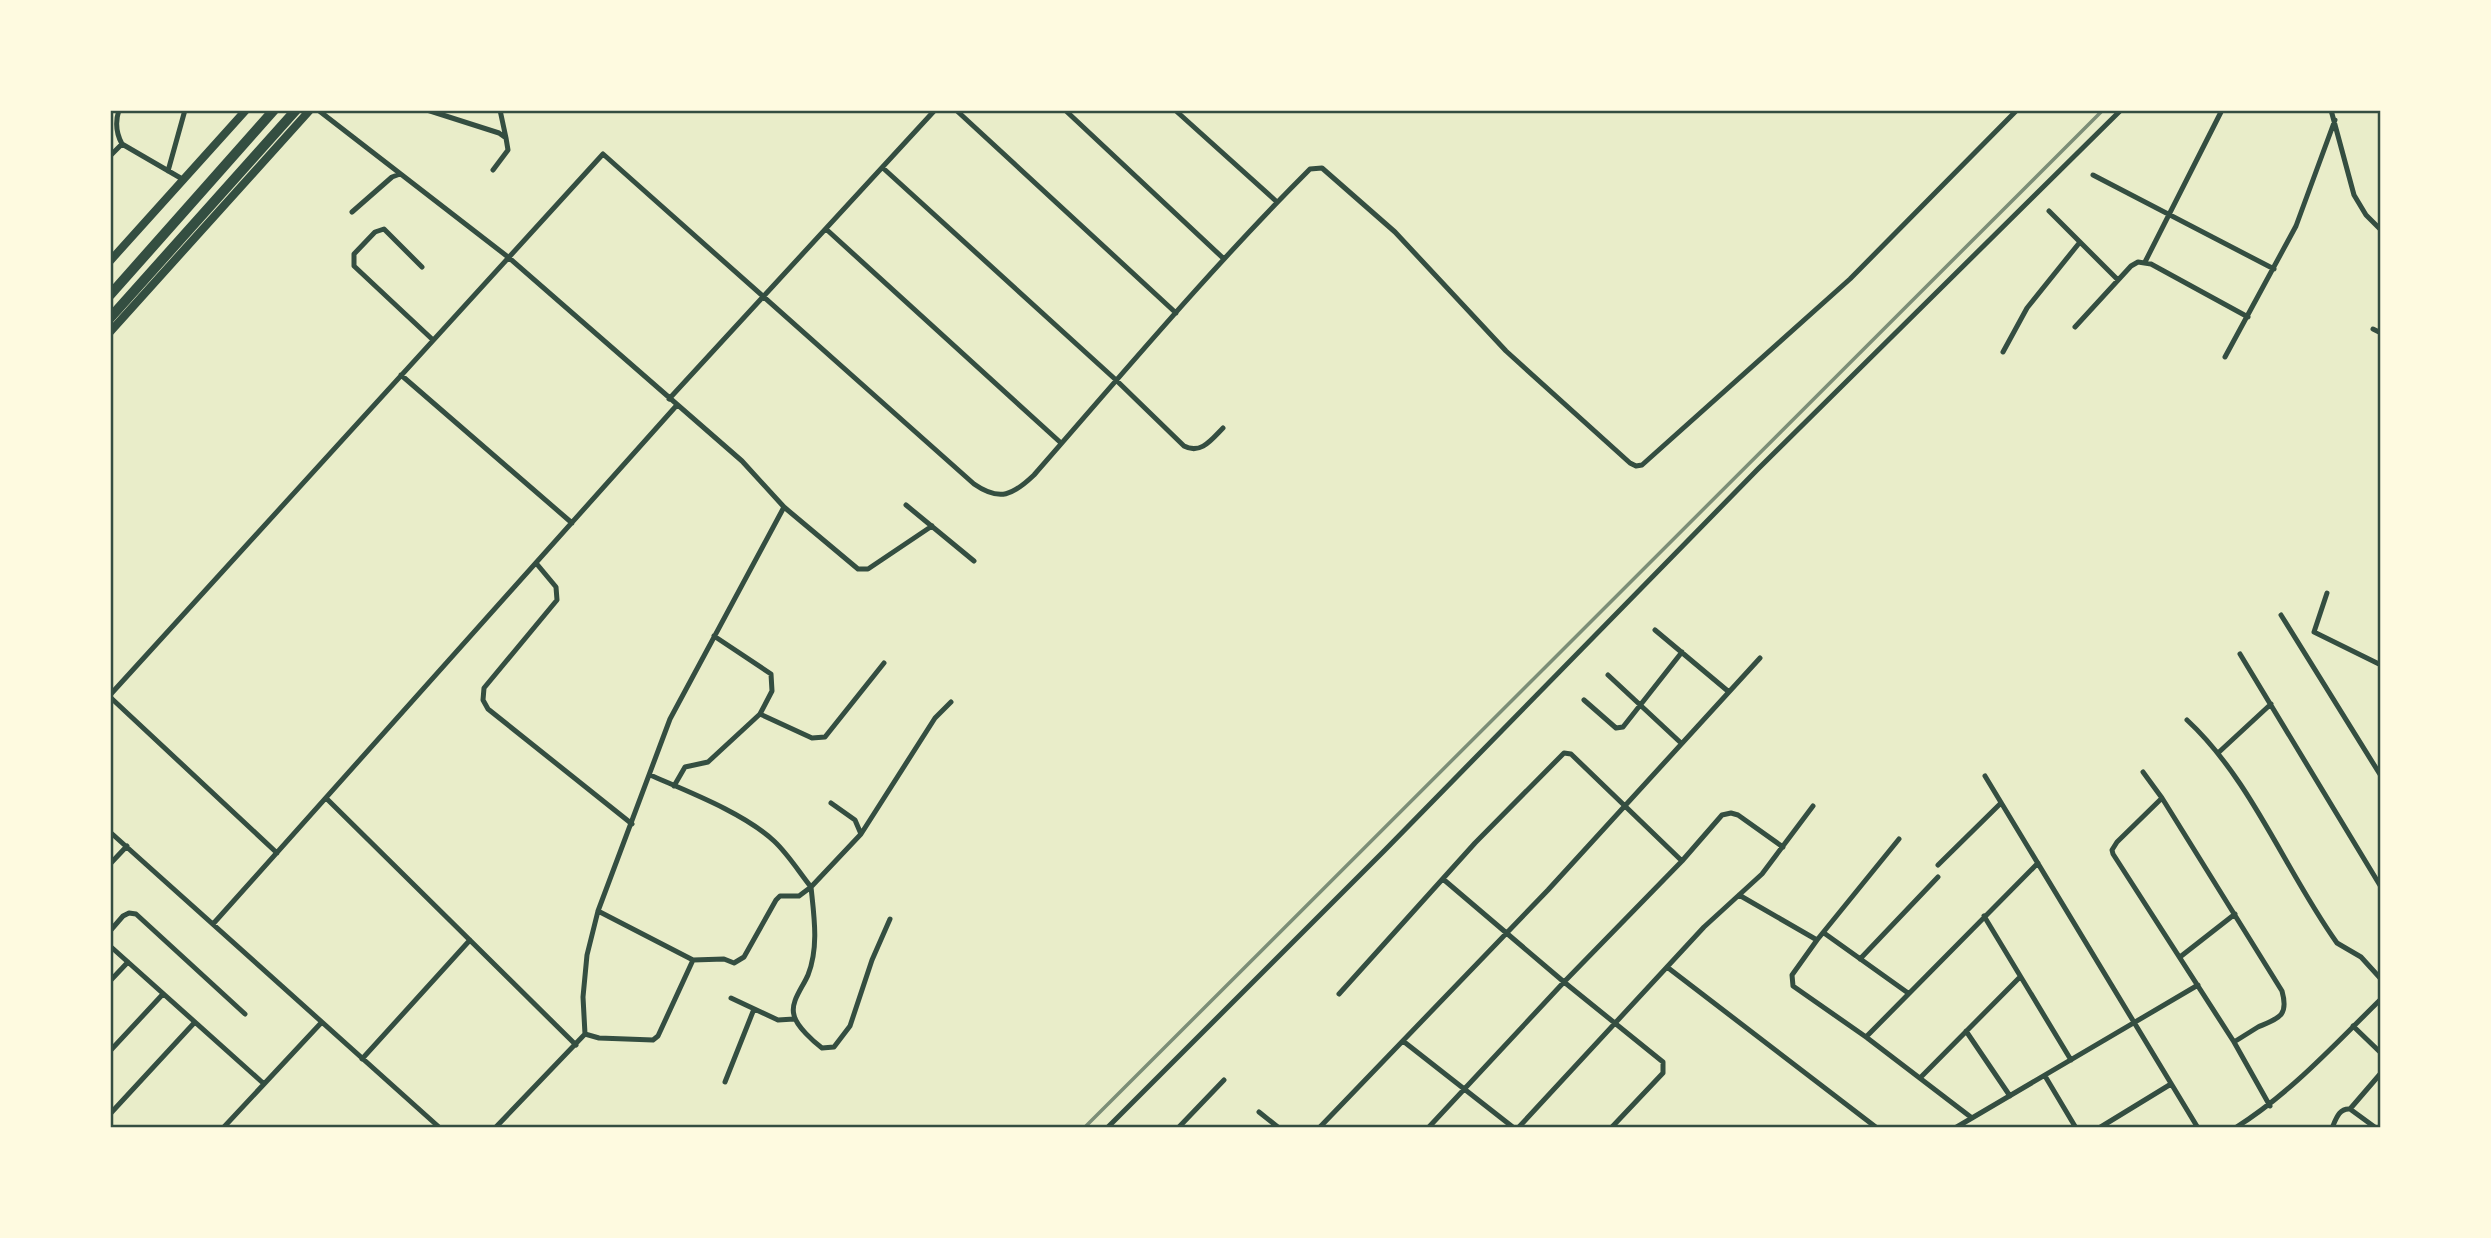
<svg xmlns="http://www.w3.org/2000/svg" width="2491" height="1238" font-family="'Fira Sans Condensed',sans-serif">
  <style>
    .lines { fill: none; stroke-linecap: round; stroke-linejoin: round }
    .minor { stroke: #344e41; stroke-width: 5 }
    .secondary { stroke: #344e41; stroke-width: 8 }
    .trunk { stroke: #344e41; stroke-width: 10 }
    .rail { stroke: #7c8e77; stroke-width: 3.5 }
    .neatline { fill: none; stroke: #344e41; stroke-width: 2.5 }
  </style>
  <rect width="100%" height="100%" fill="#e9edc9"/>
  <g class="lines">
    <!-- minor -->
    <path class="minor" d="M 119,110 C 115,122 116,133 122,144 L 184,180
      M 318,110 L 508,257 L 742,461 L 784,507 L 670,719 L 598,911 L 587,955 L 583,997 L 585,1034 L 495,1128
      M 427,110 L 499,133 L 506,138 L 508,150 L 493,170
      M 500,110 L 506,138
      M 956,110 L 1176,313
      M 1065,110 L 1224,259
      M 1175,110 L 1277,202
      M 2331,110 L 2354,195 L 2366,215 L 2381,230
      M 110,156 L 122,144
      M 883,168 L 1116,380 L 1184,446 C 1201,455 1212,439 1223,428
      M 168,171 L 185,110
      M 2093,175 L 2274,269
      M 2049,211 L 2118,280
      M 352,212 L 392,177 L 400,174
      M 826,229 L 1061,443
      M 2145,262 L 2222,110
      M 422,267 L 384,229 L 375,232 L 354,254 L 354,266 L 433,340
      M 2075,327 L 2131,266 L 2138,262 L 2151,264 L 2248,317
      M 2373,329 L 2381,333
      M 2003,352 L 2027,308 L 2080,242
      M 2225,357 L 2296,226 L 2335,120
      M 401,375 L 572,523
      M 669,399 L 935,110
      M 906,505 L 974,561
      M 784,507 L 858,569 L 868,569 L 932,526
      M 536,563 L 556,587 L 557,600 L 484,688 L 483,700 L 488,709 L 632,824
      M 2327,593 L 2314,632 L 2381,665
      M 2281,615 L 2381,776
      M 1655,630 L 1729,692
      M 714,636 L 771,674 L 772,691 L 760,714
      M 2240,654 L 2381,887
      M 1608,675 L 1681,743
      M 110,695 L 603,154 L 974,484 C 1000,502 1013,495 1034,475 C 1124,372 1213,266 1310,169 L 1322,168 L 1395,232 L 1506,351 L 1630,463 L 1636,466 L 1642,465 L 1850,279 L 2017,110
      M 110,697 L 277,853
      M 1584,700 L 1616,728 L 1623,727 L 1682,652
      M 2187,720 C 2251,779 2286,872 2337,943 L 2361,957 L 2381,979
      M 2218,753 L 2271,704
      M 2143,772 L 2162,798 L 2282,991 C 2289,1016 2279,1018 2258,1027 C 2250,1032 2242,1037 2234,1042
      M 650,775 C 689,792 744,813 774,841 C 788,854 799,872 811,887 L 861,834 L 855,820 L 831,803
      M 1985,776 L 2198,1128
      M 674,786 L 685,767 L 708,762 L 760,714 L 812,738 L 825,737 L 884,663
      M 326,798 L 576,1045
      M 2162,798 L 2117,842 L 2112,850 L 2113,854 L 2234,1042 L 2270,1106
      M 110,832 L 440,1128
      M 861,834 L 935,718 L 951,702
      M 1899,839 L 1817,940 L 1792,975 L 1793,986 L 1866,1037 L 1972,1118
      M 110,864 L 127,846
      M 1938,865 L 2001,803
      M 1443,879 L 1564,982 L 1663,1062 L 1663,1073 L 1611,1128
      M 811,887 C 814,916 819,947 808,975 C 803,987 790,1002 794,1015 C 796,1026 814,1042 822,1048 L 834,1047 L 850,1026 L 872,960 L 890,919
      M 1739,895 L 1817,940
      M 1984,916 L 2071,1060
      M 213,924 L 677,405
      M 110,931 L 123,916 L 129,913 L 136,914 L 245,1014
      M 1824,933 L 1908,993
      M 110,946 L 263,1083
      M 2180,957 L 2235,914
      M 1860,959 L 1938,877
      M 693,960 L 724,959 L 734,963 L 744,957 L 776,900 L 780,896 L 799,896 L 811,887
      M 1667,967 L 1877,1128
      M 110,981 L 128,962
      M 1339,994 L 1475,843 L 1564,753 L 1571,754 L 1682,861
      M 731,998 L 778,1020 L 794,1019
      M 2353,1026 L 2381,1053
      M 1966,1031 L 2010,1096
      M 585,1034 L 599,1038 L 653,1040 L 658,1036 L 693,960 L 598,911
      M 1866,1037 L 2038,863
      M 1403,1041 L 1514,1128
      M 110,1051 L 163,994
      M 362,1059 L 470,940
      M 2045,1076 L 2076,1128
      M 1920,1078 L 2020,977
      M 725,1082 L 754,1009
      M 2350,1109 L 2381,1073
      M 1259,1112 L 1279,1128
      M 110,1114 L 195,1022
      M 223,1128 L 321,1023
      M 1107,1128 L 1385,850 L 1758,469 L 2121,110
      M 1178,1128 L 1224,1080
      M 1319,1128 L 1548,890 L 1760,658
      M 1428,1128 L 1564,982 L 1682,861 L 1722,815 L 1731,813 L 1738,815 L 1783,847
      M 1518,1128 L 1704,927 L 1762,874 L 1813,806
      M 1955,1128 L 2198,985
      M 2099,1128 L 2171,1084
      M 2235,1128 C 2291,1093 2334,1045 2381,999
      M 2332,1128 C 2336,1119 2339,1108 2350,1109 L 2376,1128"/>
    <!-- secondary -->
    <path class="secondary" d="M 110,261 L 246,110
      M 110,332 L 310,110"/>
    <!-- trunk -->
    <path class="trunk" d="M 110,295 L 274,110
      M 110,318 L 296,110"/>
    <!-- rail -->
    <path class="rail" d="M 1084,1128 L 2103,110"/>
  </g>
  <!-- border -->
  <rect width="2491" height="1238" fill="none" stroke="#fefae0" stroke-width="224"/>
  <rect x="112" y="112" width="2267" height="1014" class="neatline"/>
</svg>
